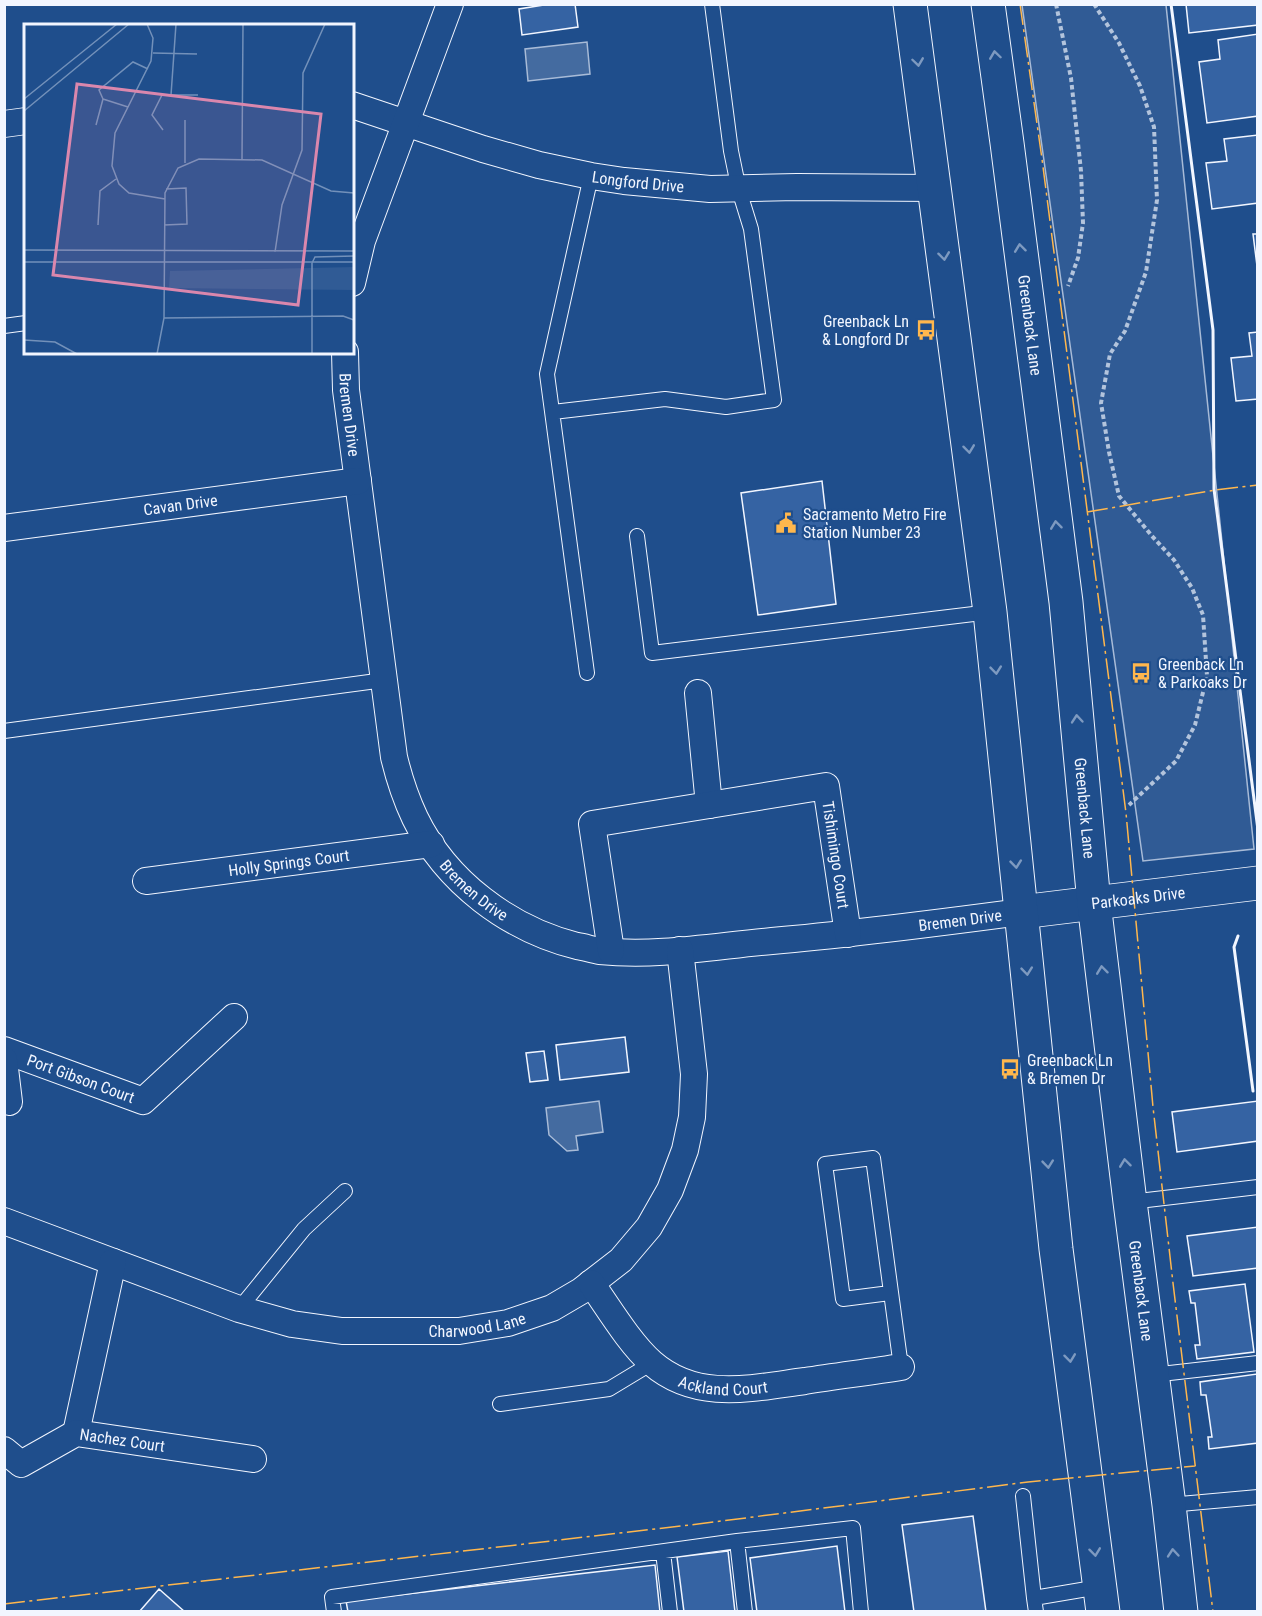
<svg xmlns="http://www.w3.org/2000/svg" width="1262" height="1616" font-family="'Roboto Condensed',sans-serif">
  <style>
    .built { fill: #305b95; stroke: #a8bbd7; stroke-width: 1.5 }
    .water { fill: #446ba0; stroke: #a8bbd7; stroke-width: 1.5 }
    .building { fill: #3563a3; stroke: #f2f6ff; stroke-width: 1.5 }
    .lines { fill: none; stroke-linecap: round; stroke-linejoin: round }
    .service-casing { stroke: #f2f6ff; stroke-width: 16 }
    .minor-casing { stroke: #f2f6ff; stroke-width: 28 }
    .tertiary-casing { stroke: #f2f6ff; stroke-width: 35 }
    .primary-casing { stroke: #f2f6ff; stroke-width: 35 }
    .path { stroke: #b3c4dc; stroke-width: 4; stroke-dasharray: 4.5 3; stroke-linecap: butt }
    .service { stroke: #1f4e8c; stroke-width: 14 }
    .minor { stroke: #1f4e8c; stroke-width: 26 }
    .tertiary { stroke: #1f4e8c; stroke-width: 33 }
    .primary { stroke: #1f4e8c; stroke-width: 33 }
    .wall { stroke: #f2f6ff; stroke-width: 3 }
    .power { stroke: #ffb74d; stroke-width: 1.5; stroke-dasharray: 21 4.5 3 4.5; stroke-linecap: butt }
    .oneway { stroke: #7e9ac0 }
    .labels { text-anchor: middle; stroke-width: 4.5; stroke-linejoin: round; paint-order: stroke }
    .street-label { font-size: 16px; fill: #f2f6ff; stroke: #1f4e8c }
    .poi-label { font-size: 16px; fill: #f2f6ff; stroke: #1f4e8c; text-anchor: start }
    .inset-road { fill: none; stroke: #7391ba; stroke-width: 1.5 }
    .view { fill: #da87ad; fill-opacity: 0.15; stroke: #da87ad; stroke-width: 3 }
    .inset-edge { fill: none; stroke: #f2f6ff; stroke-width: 3 }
  </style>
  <rect width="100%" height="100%" fill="#1f4e8c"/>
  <!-- built -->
  <path class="built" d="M 1022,5 L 1166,5 L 1254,849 L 1143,861 Z"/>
  <!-- water -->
  <path class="water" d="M 587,42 L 590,74 L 528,81 L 525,49 Z
    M 599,1101 L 603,1132 L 576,1136 L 578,1150 L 567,1151 L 549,1135 L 546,1108 Z"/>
  <!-- building -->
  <path class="building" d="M 550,4 L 575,4 L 578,27 L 522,35 L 519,9 Z
    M 1186,4 L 1258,4 L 1258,25 L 1189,33 Z
    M 1258,34 L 1258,116 L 1207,123 L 1199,62 L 1220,59 L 1218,40 Z
    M 1258,135 L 1258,203 L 1212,209 L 1206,163 L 1227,161 L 1224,139 Z
    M 1253,234 L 1258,234 L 1258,274 Z
    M 1258,332 L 1258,399 L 1236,401 L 1231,358 L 1252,356 L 1249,333 Z
    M 822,481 L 836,604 L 758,615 L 741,493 Z
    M 625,1037 L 629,1072 L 560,1080 L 556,1045 Z
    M 544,1051 L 548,1080 L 530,1082 L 526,1053 Z
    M 1258,1101 L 1258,1141 L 1177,1152 L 1172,1112 Z
    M 1258,1227 L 1258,1268 L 1193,1276 L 1187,1236 Z
    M 1245,1284 L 1254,1352 L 1197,1359 L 1195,1345 L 1200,1345 L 1195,1303 L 1191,1303 L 1189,1291 Z
    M 1257,1374 L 1258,1443 L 1209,1449 L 1208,1437 L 1212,1437 L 1206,1395 L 1201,1395 L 1200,1382 Z
    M 973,1516 L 986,1612 L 914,1612 L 902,1525 Z
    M 837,1546 L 845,1612 L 757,1612 L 750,1558 Z
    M 728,1551 L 735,1612 L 684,1612 L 677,1557 Z
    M 655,1565 L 660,1612 L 348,1612 L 346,1601 Z
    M 159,1589 L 185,1612 L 139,1612 Z"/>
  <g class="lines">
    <!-- service casing -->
    <g class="service-casing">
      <path id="service" d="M 4,326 L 26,323
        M 553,412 L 665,399 L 726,407 L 774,400 L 751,229 L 739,190 L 731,151 L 712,4
        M 637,536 L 652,653 L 990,612
        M 587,673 L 547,374 L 591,176
        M 4,731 L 384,680
        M 1130,1202 L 1258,1187
        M 890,1293 L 843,1299 L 825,1164 L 873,1158 L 901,1367
        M 239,1309 L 304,1229 L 345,1191
        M 1152,1375 L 1258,1363
        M 500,1404 L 609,1389 L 652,1363
        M 1023,1496 L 1034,1598
        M 1169,1505 L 1258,1497
        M 663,1552 L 670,1612
        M 334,1612 L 332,1597 L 737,1541
        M 745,1612 L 737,1541 L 853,1528 L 861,1612
        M 1036,1612 L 1034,1598 L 1099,1587"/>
    </g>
    <!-- minor casing -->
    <g class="minor-casing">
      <g id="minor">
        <path id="s1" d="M 352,105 L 483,149 L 539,165 L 591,176 L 624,181 L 710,189 L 797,187 L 935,188"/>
        <path d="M 4,124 L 26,121"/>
        <path d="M 352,283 L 362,241 L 450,4"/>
        <path id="s2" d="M 345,352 L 346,390 L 394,757 C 399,778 406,799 415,818 C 446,882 509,929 577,946 C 585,947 592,950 600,951 C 657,957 715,946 772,941 C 855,934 938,923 1021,912"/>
        <path id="s3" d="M 4,528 L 358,481"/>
        <path d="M 698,693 L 709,805"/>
        <path id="s4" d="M 146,881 L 431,844"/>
        <path id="s5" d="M 611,951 L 592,824 L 826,786 L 848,934"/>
        <path id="s6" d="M 4,1050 L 143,1101 L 234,1017"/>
        <path d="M 4,1060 L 9,1102"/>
        <path id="s7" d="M 4,1221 L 239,1309 L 292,1324 L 342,1331 L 459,1331 L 508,1323 L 552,1308 L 581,1291 L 621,1260 L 649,1227 L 670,1190 L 685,1150 L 692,1117 L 694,1074 L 680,950"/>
        <path id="s8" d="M 591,1283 C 608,1307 630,1344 652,1363 C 697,1402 752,1388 805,1381 C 837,1376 869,1372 901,1367"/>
        <path d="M 76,1433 L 113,1262"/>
        <path id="s9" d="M 4,1450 L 21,1464 L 76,1433 L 253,1459"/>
      </g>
    </g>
    <!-- tertiary casing -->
    <g class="tertiary-casing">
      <g id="tertiary">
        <path id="s10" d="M 1021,912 L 1258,883"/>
      </g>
    </g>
    <!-- primary casing -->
    <g class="primary-casing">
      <g id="primary">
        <path d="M 910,4 L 990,612 L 1056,1249 L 1103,1612"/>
        <path id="s11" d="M 988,4 L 1007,143 L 1066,602 L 1094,903 L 1130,1202 L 1169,1505 L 1181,1612"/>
      </g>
    </g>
    <!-- path -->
    <path class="path" d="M 1056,4 L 1071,78 L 1081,171 L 1083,223 L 1078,258 L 1068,286
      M 1094,4 L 1119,43 L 1140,86 L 1154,127 L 1157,200 L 1146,272 L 1125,331 L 1110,354 L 1101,403 L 1109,452 L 1119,496 L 1152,536 L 1174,560 L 1192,588 L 1203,615 L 1207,676 L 1195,725 L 1176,761 L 1129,805"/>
    <!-- service -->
    <use href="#service" class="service"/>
    <!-- minor -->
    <use href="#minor" class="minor"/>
    <!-- tertiary -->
    <use href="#tertiary" class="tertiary"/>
    <!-- primary -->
    <use href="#primary" class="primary"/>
    <!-- wall -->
    <path class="wall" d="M 1171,4 L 1213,330 L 1214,489 L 1258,830
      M 1238,936 L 1234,947 L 1253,1091"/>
    <!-- power -->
    <path class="power" d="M 1020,4 L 1042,159 L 1126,813 L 1153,1107 L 1173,1283 L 1213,1612
      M 1087,512 L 1215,490 L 1258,485
      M 4,1604 L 698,1524 L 1028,1482 L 1195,1466"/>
  </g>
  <!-- one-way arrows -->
  <defs><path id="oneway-chevron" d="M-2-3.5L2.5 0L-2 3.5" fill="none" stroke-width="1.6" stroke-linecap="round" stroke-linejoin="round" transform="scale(1.5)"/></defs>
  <g class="oneway">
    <use href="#oneway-chevron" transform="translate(995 55) rotate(-98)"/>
    <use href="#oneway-chevron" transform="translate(918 62) rotate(82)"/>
    <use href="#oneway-chevron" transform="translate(1020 248) rotate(-97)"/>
    <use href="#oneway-chevron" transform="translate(944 256) rotate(83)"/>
    <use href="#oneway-chevron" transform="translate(969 449) rotate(83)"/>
    <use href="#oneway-chevron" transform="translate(1056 525) rotate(-97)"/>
    <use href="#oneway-chevron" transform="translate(996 670) rotate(84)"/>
    <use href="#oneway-chevron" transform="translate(1077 719) rotate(-95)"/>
    <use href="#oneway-chevron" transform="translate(1016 864) rotate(84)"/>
    <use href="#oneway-chevron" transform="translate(1102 970) rotate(-97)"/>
    <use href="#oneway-chevron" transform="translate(1027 971) rotate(84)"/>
    <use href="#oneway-chevron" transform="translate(1125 1163) rotate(-97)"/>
    <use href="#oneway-chevron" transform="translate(1048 1164) rotate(84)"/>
    <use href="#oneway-chevron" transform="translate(1070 1358) rotate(83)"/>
    <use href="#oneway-chevron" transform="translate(1095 1552) rotate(83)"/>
    <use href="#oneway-chevron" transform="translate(1173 1553) rotate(-95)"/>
  </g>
  <!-- icons -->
  <defs>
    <g id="bus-bare" transform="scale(1.62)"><path d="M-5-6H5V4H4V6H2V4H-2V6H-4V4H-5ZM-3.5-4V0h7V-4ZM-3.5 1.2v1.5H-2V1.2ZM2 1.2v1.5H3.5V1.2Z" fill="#ffb74d" stroke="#1f4e8c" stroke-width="2.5" paint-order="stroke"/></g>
    <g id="civic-bare" transform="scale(1.62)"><path d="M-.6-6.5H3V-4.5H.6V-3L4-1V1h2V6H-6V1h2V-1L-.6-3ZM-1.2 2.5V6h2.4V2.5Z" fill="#ffb74d" stroke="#1f4e8c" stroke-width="2.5" paint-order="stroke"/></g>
  </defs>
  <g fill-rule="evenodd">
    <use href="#bus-bare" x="926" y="330"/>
    <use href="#civic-bare" x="786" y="523"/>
    <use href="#bus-bare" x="1141" y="673"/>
    <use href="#bus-bare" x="1010" y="1069"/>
  </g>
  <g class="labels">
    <!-- street labels -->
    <g class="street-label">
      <text dy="6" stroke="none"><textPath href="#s1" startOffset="297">Longford Drive</textPath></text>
      <text dy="6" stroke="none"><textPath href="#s11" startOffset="324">Greenback Lane</textPath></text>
      <text dy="6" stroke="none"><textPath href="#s2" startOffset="63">Bremen Drive</textPath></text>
      <text dy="6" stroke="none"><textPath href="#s3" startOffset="178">Cavan Drive</textPath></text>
      <text dy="6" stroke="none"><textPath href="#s11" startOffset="810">Greenback Lane</textPath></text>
      <text dy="6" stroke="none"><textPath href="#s5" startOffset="435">Tishimingo Court</textPath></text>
      <text dy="6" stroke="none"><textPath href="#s4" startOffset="144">Holly Springs Court</textPath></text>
      <text dy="6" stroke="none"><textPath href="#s2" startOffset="567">Bremen Drive</textPath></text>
      <text dy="6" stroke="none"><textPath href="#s10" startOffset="118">Parkoaks Drive</textPath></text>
      <text dy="6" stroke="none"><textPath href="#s2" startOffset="1071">Bremen Drive</textPath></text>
      <text dy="6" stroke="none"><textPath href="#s6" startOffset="82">Port Gibson Court</textPath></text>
      <text dy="6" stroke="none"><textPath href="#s11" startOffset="1296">Greenback Lane</textPath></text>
      <text dy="6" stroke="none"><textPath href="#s7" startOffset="492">Charwood Lane</textPath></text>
      <text dy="6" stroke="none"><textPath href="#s8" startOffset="178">Ackland Court</textPath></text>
      <text dy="6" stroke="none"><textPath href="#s9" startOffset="132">Nachez Court</textPath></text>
    </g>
    <!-- poi labels -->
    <g class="poi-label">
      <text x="909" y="327" text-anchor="end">Greenback Ln<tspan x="909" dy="18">&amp; Longford Dr</tspan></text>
      <text x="803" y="520">Sacramento Metro Fire<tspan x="803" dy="18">Station Number 23</tspan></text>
      <text x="1158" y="670">Greenback Ln<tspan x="1158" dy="18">&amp; Parkoaks Dr</tspan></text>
      <text x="1027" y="1066">Greenback Ln<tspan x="1027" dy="18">&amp; Bremen Dr</tspan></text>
    </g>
  </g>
  <!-- overview -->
  <g transform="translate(24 24)">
    <rect width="330" height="330" fill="#1f4e8c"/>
    <path d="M 330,243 L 330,266 L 145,264 L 146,247 Z" fill="#305b95"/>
    <path class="inset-road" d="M 123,0 L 129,14 L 127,37 L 91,109 L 88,142 L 95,160 L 105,169 L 141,175M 129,29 L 173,30M 147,71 L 152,0M 0,75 L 93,0M 79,75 L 104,83M 0,87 L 105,0M 161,96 L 161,139M 72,101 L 79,75 L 75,66 L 109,38 L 124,45M 139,106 L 128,91 L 138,71 L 174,71M 218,135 L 219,0M 74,201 L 76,167 L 92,155M 140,201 L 163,200 L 162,164 L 142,165M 0,226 L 330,227M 251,228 L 258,181 L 278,126 L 279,49 L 301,0M 0,238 L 330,238M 288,239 L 291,233 L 330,232M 140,294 L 319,292 L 330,296M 0,316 L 31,318 L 53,330M 133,330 L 140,294 L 141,169 L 154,144 L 175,135 L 238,136 L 307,167 L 330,169M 288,330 L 288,239"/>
    <path class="view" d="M 53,60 L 297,90 L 274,281 L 29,251 Z"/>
    <rect width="330" height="330" class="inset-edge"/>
  </g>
  <!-- border -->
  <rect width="1262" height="1616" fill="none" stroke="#f2f6ff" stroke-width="12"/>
</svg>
